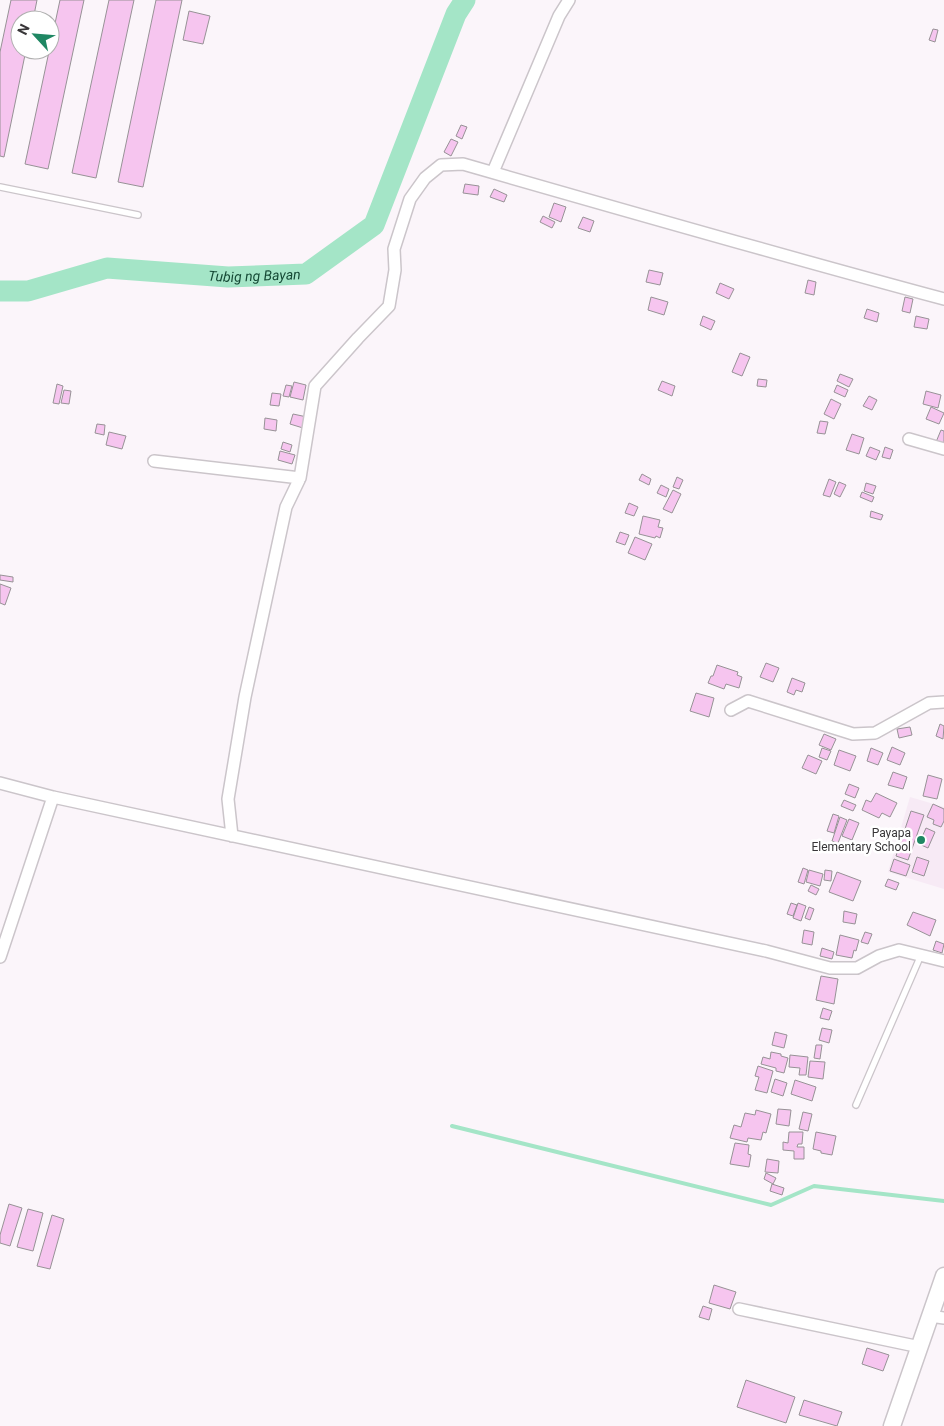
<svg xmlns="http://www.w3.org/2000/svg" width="944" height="1426" font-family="Roboto,sans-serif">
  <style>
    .built { fill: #f7eaf5 }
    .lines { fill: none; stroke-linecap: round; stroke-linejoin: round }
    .stream { stroke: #a4e5c7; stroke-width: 4 }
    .river { stroke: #a4e5c7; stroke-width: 21 }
    .building { fill: #f6c5ef; stroke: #979296 }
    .lane-casing { stroke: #cbc5ca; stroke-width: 8 }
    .street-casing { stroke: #cbc5ca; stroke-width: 14 }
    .secondary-casing { stroke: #cbc5ca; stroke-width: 19 }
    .lane { stroke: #fff; stroke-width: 5.5 }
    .street { stroke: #fff; stroke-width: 11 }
    .secondary { stroke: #fff; stroke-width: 16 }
    .poi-dot { fill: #1f8763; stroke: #fff; stroke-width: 2 }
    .labels { text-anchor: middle; stroke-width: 5; stroke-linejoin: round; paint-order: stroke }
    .poi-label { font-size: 12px; fill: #383638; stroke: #fff; text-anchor: end }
    .water-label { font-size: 14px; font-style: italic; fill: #154935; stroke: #fff }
  </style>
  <rect width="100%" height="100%" fill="#fbf5fa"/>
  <!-- built -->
  <path class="built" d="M 910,797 L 944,807 L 944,889 L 888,872 Z"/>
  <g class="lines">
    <!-- stream -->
    <path class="stream" d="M 452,1126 L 771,1205 L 814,1186 L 944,1201"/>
    <!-- river -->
    <path class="river" id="s1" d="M 0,291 L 28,291 L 107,268 L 228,277 L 306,274 L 374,225 L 456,14 L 465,0"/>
  </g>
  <!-- building -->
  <path class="building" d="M 11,0 L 37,0 L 33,20 L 20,20 L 20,50 L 26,50 L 4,157 L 0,156 L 0,52 Z
    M 60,0 L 84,0 L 48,169 L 25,164 Z
    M 109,0 L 134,0 L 96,178 L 72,173 Z
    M 156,0 L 182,0 L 143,187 L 118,182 Z
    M 189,11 L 210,16 L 203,44 L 183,40 Z
    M 933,29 L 938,30 L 935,42 L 929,40 Z
    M 461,125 L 467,127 L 462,139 L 456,136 Z
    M 451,139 L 458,142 L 451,156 L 444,152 Z
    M 465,184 L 479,186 L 478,195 L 463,193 Z
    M 494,189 L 507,195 L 504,202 L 490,197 Z
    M 554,203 L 566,207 L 561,222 L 549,217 Z
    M 543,216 L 555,222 L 552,228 L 540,222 Z
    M 583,217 L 594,221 L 590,232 L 578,228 Z
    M 649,270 L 663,273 L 660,285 L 646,282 Z
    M 808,280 L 816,282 L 814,295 L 805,293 Z
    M 720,283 L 734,289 L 729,299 L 716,293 Z
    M 651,297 L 668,302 L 664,315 L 648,310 Z
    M 905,297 L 913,299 L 910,313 L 902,311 Z
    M 867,309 L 879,313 L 877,322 L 864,318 Z
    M 703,316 L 715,321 L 711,330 L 700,325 Z
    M 916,316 L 929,319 L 927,329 L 914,327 Z
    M 740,353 L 750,357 L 742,376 L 732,372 Z
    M 840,374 L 853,379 L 849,387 L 837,381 Z
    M 758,379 L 767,380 L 766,387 L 757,386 Z
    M 662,381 L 675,386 L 672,396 L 658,390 Z
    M 294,382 L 306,385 L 303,400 L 290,397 Z
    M 57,384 L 63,386 L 59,404 L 53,403 Z
    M 286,385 L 292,386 L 289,397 L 283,396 Z
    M 837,385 L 848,390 L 845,397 L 834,392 Z
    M 64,390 L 71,391 L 69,404 L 61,403 Z
    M 926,391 L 941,395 L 938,408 L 923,404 Z
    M 272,393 L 281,394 L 279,406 L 270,405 Z
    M 869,396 L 877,400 L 872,410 L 863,406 Z
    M 831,399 L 841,404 L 834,419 L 824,414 Z
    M 931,407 L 944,413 L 939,424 L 926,419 Z
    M 293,414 L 307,417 L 303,428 L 290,424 Z
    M 265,418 L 277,420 L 276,431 L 264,429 Z
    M 820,421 L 828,422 L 825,434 L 817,433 Z
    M 97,424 L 105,425 L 104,435 L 95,433 Z
    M 941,430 L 944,431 L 944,445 L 936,442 Z
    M 109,432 L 126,436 L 122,449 L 106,445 Z
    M 852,434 L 864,438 L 859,454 L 846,450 Z
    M 283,442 L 292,445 L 290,452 L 281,449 Z
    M 870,447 L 880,451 L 876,460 L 866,456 Z
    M 885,447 L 893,450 L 890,459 L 882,457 Z
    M 280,451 L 295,455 L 292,464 L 278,460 Z
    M 642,474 L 651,479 L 649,485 L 639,480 Z
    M 677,477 L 683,480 L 679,489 L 673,487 Z
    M 829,479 L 836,482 L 830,497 L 823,495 Z
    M 839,482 L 846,485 L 840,497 L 834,494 Z
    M 866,483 L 876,486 L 873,494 L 864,491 Z
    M 661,485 L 669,489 L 666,497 L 657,493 Z
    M 673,490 L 681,494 L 672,513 L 663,509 Z
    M 862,492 L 874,497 L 872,502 L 860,497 Z
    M 629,503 L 638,507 L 634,516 L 625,513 Z
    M 871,511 L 883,515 L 881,520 L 870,517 Z
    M 643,516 L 660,520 L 658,527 L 663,528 L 660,538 L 656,536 L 655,538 L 639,534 Z
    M 620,532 L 629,535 L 625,545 L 616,542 Z
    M 635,537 L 652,544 L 645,560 L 628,553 Z
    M 0,575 L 13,577 L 13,582 L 0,580 Z
    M 0,584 L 11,588 L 5,605 L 0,603 Z
    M 766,663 L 779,668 L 773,682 L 760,677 Z
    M 717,665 L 738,672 L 737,675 L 742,677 L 739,688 L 726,684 L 724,689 L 708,683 L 711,676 L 713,676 Z
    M 792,678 L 805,683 L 802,692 L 796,690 L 794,695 L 787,692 Z
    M 696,693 L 714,698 L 709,717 L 690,711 Z
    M 940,724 L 944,726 L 943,739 L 936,736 Z
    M 910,727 L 912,735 L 899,738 L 897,729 Z
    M 824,734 L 836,739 L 831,750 L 819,745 Z
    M 892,747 L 905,753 L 900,765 L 887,760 Z
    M 822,748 L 831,751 L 827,760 L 819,757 Z
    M 871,748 L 883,753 L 878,765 L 867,761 Z
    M 839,750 L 856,756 L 850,771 L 834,765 Z
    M 808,755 L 822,761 L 816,774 L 802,768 Z
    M 893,772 L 907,777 L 903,789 L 888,785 Z
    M 928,775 L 942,779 L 937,799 L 923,796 Z
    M 849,784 L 859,788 L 855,798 L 845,794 Z
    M 876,793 L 897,803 L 890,817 L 882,813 L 879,818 L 862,810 L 866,800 L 871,802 Z
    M 844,800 L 856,805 L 853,811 L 841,806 Z
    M 933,804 L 944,809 L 944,821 L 941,827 L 933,824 L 934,820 L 927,817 Z
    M 911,811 L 924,815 L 908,860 L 896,856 Z
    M 833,814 L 839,816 L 834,833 L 827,831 Z
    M 840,817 L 847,820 L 838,843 L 832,841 Z
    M 849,819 L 859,823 L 852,840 L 842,836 Z
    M 926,828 L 935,832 L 928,848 L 919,844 Z
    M 917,857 L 929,861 L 924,876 L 912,872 Z
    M 894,859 L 910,865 L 906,876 L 890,871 Z
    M 803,868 L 808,870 L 804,884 L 798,882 Z
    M 809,870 L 823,874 L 820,886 L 806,882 Z
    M 825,870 L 832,871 L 831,881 L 824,880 Z
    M 837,872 L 861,881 L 853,901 L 829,892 Z
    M 888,879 L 899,883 L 896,890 L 885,886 Z
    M 811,885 L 819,889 L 816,895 L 808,891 Z
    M 791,903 L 797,905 L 793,916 L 787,914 Z
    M 798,903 L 806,906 L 801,921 L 793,918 Z
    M 809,907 L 814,909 L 810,920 L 805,918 Z
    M 844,911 L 857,914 L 855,924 L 843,922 Z
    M 913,912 L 936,920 L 930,936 L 907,925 Z
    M 804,930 L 814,932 L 812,945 L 802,943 Z
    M 865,932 L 872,934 L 868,944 L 861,942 Z
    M 840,935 L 859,940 L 856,951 L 854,950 L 852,958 L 836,955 Z
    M 936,941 L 944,944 L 942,953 L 933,950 Z
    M 822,948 L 834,952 L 832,959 L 820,956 Z
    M 821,976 L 838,979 L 834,1004 L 816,1000 Z
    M 823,1008 L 832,1011 L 829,1020 L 820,1018 Z
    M 822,1028 L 832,1030 L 829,1043 L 819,1040 Z
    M 775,1032 L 787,1035 L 784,1048 L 772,1045 Z
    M 816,1045 L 822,1045 L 820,1059 L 814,1058 Z
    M 771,1052 L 781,1054 L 781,1056 L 788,1058 L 784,1073 L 776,1071 L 776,1068 L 761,1064 L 763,1057 L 770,1059 Z
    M 790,1055 L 808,1057 L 806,1075 L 799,1075 L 800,1068 L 789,1067 Z
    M 810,1061 L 825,1062 L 823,1079 L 808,1077 Z
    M 758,1066 L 773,1071 L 767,1093 L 755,1090 L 759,1077 L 755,1076 Z
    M 775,1079 L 787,1083 L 783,1096 L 771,1092 Z
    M 795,1080 L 816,1087 L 812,1101 L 791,1094 Z
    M 778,1109 L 791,1110 L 789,1126 L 776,1124 Z
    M 756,1110 L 771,1114 L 766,1133 L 763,1132 L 761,1140 L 748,1138 L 747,1142 L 730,1138 L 734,1125 L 741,1127 L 745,1113 L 755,1115 Z
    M 803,1112 L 812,1114 L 808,1131 L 799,1129 Z
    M 789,1132 L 803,1132 L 802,1144 L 798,1144 L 797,1147 L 804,1147 L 804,1159 L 794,1159 L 794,1151 L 783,1150 L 783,1142 L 788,1143 Z
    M 816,1132 L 836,1136 L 832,1155 L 821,1153 L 821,1151 L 813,1149 Z
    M 735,1143 L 749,1145 L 748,1154 L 751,1155 L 749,1167 L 730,1164 Z
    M 767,1159 L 779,1161 L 778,1173 L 765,1172 Z
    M 766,1173 L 776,1178 L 773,1184 L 764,1179 Z
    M 772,1184 L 784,1188 L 782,1195 L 770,1191 Z
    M 9,1204 L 22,1208 L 10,1246 L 0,1243 L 0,1235 Z
    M 28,1209 L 43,1213 L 33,1251 L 17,1247 Z
    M 52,1215 L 64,1219 L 50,1269 L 37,1266 Z
    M 714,1285 L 736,1292 L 730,1309 L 709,1303 Z
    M 703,1306 L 712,1309 L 709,1320 L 699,1317 Z
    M 867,1348 L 889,1355 L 883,1371 L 862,1364 Z
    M 746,1380 L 795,1397 L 786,1423 L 737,1407 Z
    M 804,1400 L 842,1412 L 837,1426 L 799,1415 Z"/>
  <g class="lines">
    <!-- lane casing -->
    <g class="lane-casing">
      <path id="lane" d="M 0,187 L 138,215
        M 856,1105 L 921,955"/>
    </g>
    <!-- street casing -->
    <g class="street-casing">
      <path id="street" d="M 493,172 L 559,16 L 569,0
        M 909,439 L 944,449
        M 154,461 L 300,478
        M 731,710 L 748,701 L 853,734 L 875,733 L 929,703 L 944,702
        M 0,783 L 53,797 L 766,951 L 830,968 L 857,968 L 879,956 L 899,950 L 944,961
        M 232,836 L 228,799 L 245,697 L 286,507 L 300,478 L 315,386 L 358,338 L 389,306 L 395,270 L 394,249 L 410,199 L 425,178 L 441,165 L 463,164 C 623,210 783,256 944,299
        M 0,957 L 53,797
        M 739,1309 L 920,1347
        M 930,1316 L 944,1318"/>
    </g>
    <!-- secondary casing -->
    <g class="secondary-casing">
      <path id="secondary" d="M 892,1426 L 944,1276"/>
    </g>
    <!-- lane -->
    <use href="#lane" class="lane"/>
    <!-- street -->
    <use href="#street" class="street"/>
    <!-- secondary -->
    <use href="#secondary" class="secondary"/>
  </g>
  <!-- markers -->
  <circle class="poi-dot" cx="921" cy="840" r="5"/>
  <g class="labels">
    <!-- poi labels -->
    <g class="poi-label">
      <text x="911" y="837">Payapa<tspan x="911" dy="14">Elementary School</tspan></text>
    </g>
    <!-- water labels -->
    <g class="water-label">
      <text dy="5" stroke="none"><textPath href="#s1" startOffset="258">Tubig ng Bayan</textPath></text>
    </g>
  </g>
  <!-- north arrow -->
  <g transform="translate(35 35) rotate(296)"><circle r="24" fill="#ffffff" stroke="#afafaf"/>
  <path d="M0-4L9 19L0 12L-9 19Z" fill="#1f8763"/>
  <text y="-8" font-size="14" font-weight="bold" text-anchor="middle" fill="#383638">N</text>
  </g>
</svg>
